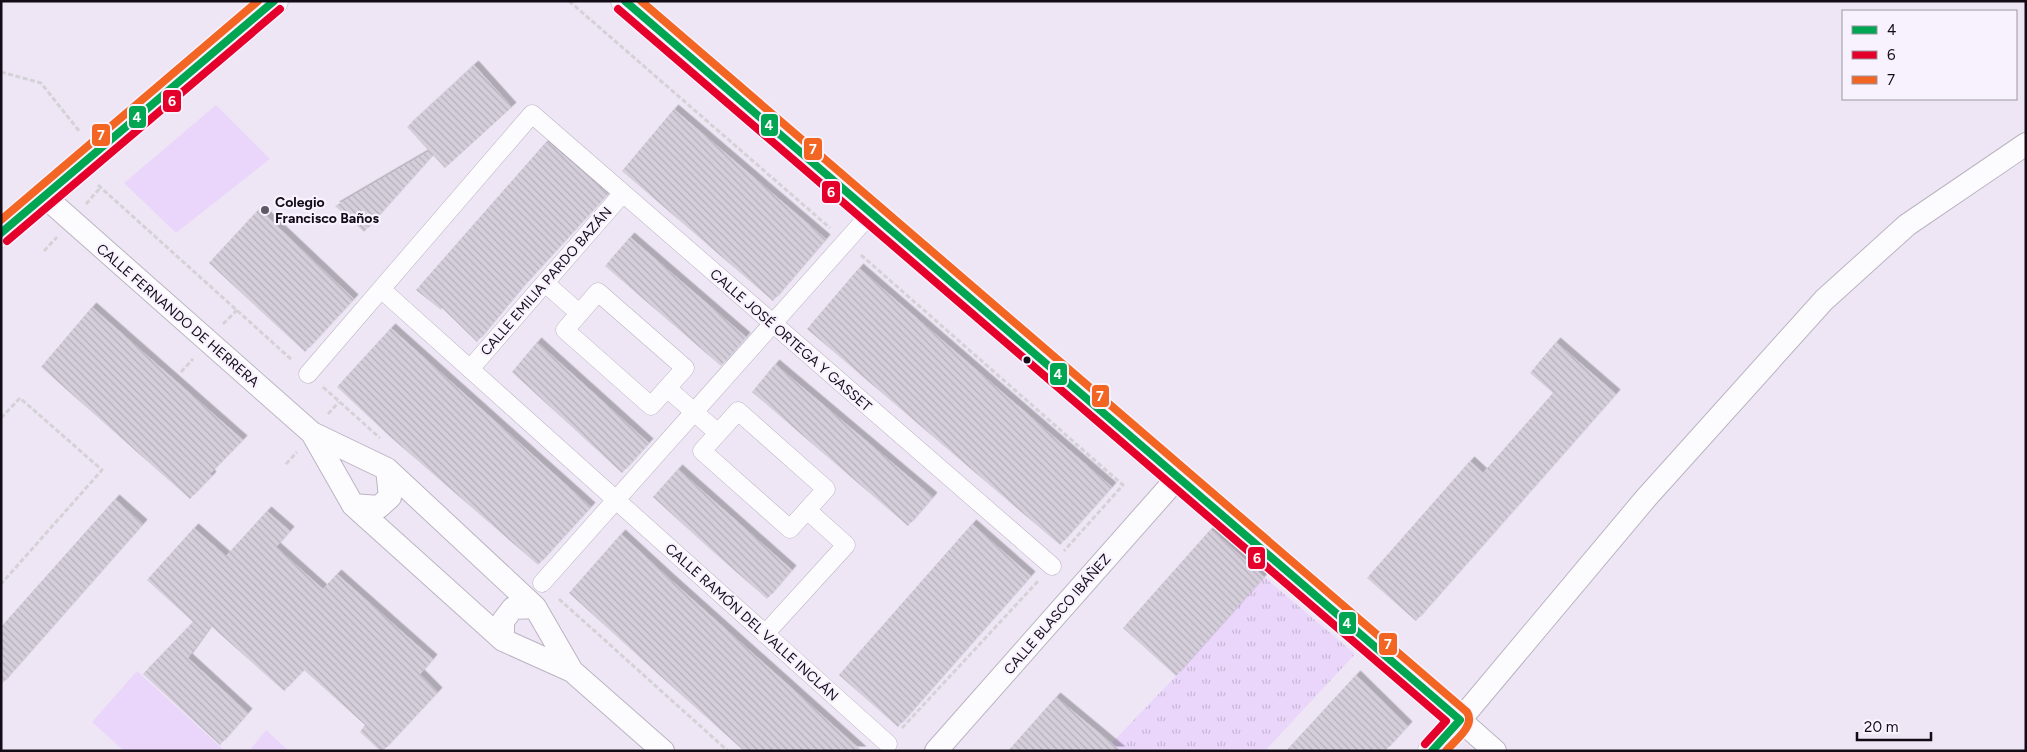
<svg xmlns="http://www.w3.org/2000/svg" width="2027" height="752" font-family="Figtree,sans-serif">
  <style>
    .green { fill: #ead6fa }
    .park { fill: url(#park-tufts) }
    .building { fill: url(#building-back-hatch); filter: url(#shadow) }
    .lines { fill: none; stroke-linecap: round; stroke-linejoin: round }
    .pedestrian-casing { stroke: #bbb4c1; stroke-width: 19 }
    .minor-casing { stroke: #bbb4c1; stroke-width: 24 }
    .tertiary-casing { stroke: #bbb4c1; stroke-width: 29 }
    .secondary-casing { stroke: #bbb4c1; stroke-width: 29 }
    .path { stroke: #d4d2d6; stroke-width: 3; stroke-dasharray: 5 2.5; stroke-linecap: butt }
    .pedestrian { stroke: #fcfbfe; stroke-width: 18 }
    .minor { stroke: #fcfbfe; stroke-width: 22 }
    .tertiary { stroke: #fcfbfe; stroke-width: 28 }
    .secondary { stroke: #fcfbfe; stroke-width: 28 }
    .bus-1-casing { stroke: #f8f1fe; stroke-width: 11 }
    .bus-2-casing { stroke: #f8f1fe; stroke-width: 11 }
    .bus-3-casing { stroke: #f8f1fe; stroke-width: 11 }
    .bus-1 { stroke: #00a651; stroke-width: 8 }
    .bus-2 { stroke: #e4002b; stroke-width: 8 }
    .bus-3 { stroke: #f26522; stroke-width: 8 }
    .poi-dot { fill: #605865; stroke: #f8f1fe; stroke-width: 2 }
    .bus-dot { fill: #130c17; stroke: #f8f1fe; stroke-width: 2 }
    .labels { text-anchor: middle; stroke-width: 4.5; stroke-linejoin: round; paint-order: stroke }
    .poi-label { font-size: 14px; font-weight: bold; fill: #130c17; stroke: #f8f1fe; text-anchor: start }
    .street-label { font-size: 14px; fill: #130c17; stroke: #f8f1fe }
    .line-badge { stroke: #f8f1fe; stroke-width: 2 }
    .badge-label { font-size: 14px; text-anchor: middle; font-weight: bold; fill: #fff }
  </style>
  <defs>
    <pattern id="park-tufts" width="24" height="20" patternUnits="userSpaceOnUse" patternTransform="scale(1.25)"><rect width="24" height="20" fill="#ead6fa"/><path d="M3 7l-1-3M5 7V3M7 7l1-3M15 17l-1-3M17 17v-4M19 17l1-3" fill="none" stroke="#c8b6d6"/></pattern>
    <pattern id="building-back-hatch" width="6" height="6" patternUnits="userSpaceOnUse" patternTransform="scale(1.25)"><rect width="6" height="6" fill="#d5cedb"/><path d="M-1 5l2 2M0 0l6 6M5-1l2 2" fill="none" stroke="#b6b0bb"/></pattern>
    <filter id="shadow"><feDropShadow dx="4.5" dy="-4.5" stdDeviation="0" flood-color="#0004"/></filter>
  </defs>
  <rect width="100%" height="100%" fill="#eee6f5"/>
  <!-- green -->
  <path class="green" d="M 216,105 L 270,159 L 176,233 L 124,183 Z
    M 137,671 L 225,751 L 124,751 L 92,722 Z
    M 266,730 L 289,751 L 249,751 Z"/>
  <!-- park -->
  <path class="park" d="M 1264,577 L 1355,654 L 1265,751 L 1104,751 L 1176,676 Z"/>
  <!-- building -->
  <path class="building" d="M 474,65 L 512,107 L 445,168 L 433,155 L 364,232 L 335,206 L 429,151 L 407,127 Z
    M 674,109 L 826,239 L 773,301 L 622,171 Z
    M 547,141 L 608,194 L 520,290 L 477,342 L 442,308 L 441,310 L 416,290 Z
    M 259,209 L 354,299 L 305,352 L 209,263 Z
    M 630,237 L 746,337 L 721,366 L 605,266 Z
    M 859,268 L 1112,487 L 1060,545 L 807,329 Z
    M 92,307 L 243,440 L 210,474 L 212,476 L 190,499 L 41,367 Z
    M 391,328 L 591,507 L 538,565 L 387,434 L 337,387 Z
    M 537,342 L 649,443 L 622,473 L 512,372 Z
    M 1556,342 L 1616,394 L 1416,621 L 1367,578 L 1470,461 L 1483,473 L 1553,393 L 1530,373 Z
    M 775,364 L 933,497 L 908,526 L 752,392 Z
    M 678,469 L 792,570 L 767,599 L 710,549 L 653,497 Z
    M 115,499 L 143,524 L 1,685 L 1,627 Z
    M 267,511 L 290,531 L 276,547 L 323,589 L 337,574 L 433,659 L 420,674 L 438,692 L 383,751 L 380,751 L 360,732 L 365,725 L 304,670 L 284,691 L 211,626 L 188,658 L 248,713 L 220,745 L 143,674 L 193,622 L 147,580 L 194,528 L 226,556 Z
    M 972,524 L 1031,576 L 898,727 L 839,675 Z
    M 1211,529 L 1264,577 L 1176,676 L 1123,628 Z
    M 621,534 L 671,580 L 862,751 L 744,751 L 668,683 L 569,593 Z
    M 1356,675 L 1408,726 L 1385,751 L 1286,751 Z
    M 1056,697 L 1121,751 L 1008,751 Z"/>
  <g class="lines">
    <!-- pedestrian casing -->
    <g class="pedestrian-casing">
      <path id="pedestrian" d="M 545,283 L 579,313
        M 381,289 L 888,744
        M 598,292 L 685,368 L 651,406 L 565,330 Z
        M 470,369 L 623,193
        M 308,374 L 532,114 L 1052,566
        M 667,388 L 718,433
        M 738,411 L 826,489 L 790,529 L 702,451 Z
        M 542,583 L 872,212
        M 765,634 L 846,545 L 807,510"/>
    </g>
    <!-- minor casing -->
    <g class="minor-casing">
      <path id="minor" d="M 44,196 L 312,433 L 387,469 L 535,607 L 572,671
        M 312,433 L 353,505 L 503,640 L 572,671 L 663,751
        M 353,505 L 379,507 L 390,497 L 387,469
        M 503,640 L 503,621 L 513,608 L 535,607
        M 936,751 L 1178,477
        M 1495,751 L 1460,720 L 1646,498 L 1824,300 L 1907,225 L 2026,144"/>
    </g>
    <!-- tertiary casing -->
    <g class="tertiary-casing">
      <path id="tertiary" d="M 625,1 L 1460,720 L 1432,751"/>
    </g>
    <!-- secondary casing -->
    <g class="secondary-casing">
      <path id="secondary" d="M 1,233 L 274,1"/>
    </g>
    <!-- path -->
    <path class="path" d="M 569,1 L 830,228
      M 1,72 L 41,83 L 80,132
      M 98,185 L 292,360
      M 86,204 L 100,188
      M 44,251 L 57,237
      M 861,255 L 1123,485 L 1064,551
      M 223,324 L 237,310
      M 181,372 L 193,359
      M 323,387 L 380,438
      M 328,414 L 339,402
      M 1,418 L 20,398 L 102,470 L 1,584
      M 286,464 L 297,452
      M 559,599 L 728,751
      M 902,728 L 1039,580"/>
    <!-- pedestrian -->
    <use href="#pedestrian" class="pedestrian"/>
    <!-- minor -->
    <use href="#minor" class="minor"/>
    <!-- tertiary -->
    <use href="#tertiary" class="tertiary"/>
    <!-- secondary -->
    <use href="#secondary" class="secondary"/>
    <!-- bus-1 casing -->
    <g class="bus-1-casing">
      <path id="bus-1" d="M 625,1 L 1460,720 L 1432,751
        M 1,233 L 274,1"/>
    </g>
    <!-- bus-2 casing -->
    <g class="bus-2-casing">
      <path id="bus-2" d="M 618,9 L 1446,721 L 1425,744
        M 7,241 L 280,9"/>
    </g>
    <!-- bus-3 casing -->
    <g class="bus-3-casing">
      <path id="bus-3" d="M 641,1 L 1467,712 C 1476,726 1454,741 1446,751
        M 1,220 L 258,1"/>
    </g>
    <!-- bus-1 -->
    <use href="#bus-1" class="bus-1"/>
    <!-- bus-2 -->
    <use href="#bus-2" class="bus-2"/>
    <!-- bus-3 -->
    <use href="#bus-3" class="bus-3"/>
  </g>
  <!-- markers -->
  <circle class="poi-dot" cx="265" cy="210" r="5"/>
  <circle class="bus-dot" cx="1027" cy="360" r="4.5"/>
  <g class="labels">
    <!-- poi labels -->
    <g class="poi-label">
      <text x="275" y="207">Colegio<tspan x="275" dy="16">Francisco Baños</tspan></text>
    </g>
    <!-- street labels -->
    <g class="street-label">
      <text transform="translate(546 281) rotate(-49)" y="5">CALLE EMILIA PARDO BAZÁN</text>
      <text transform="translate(178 315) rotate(41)" y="5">CALLE FERNANDO DE HERRERA</text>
      <text transform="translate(791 340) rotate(41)" y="5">CALLE JOSÉ ORTEGA Y GASSET</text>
      <text transform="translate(1057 614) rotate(-49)" y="5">CALLE BLASCO IBÁÑEZ</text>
      <text transform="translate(752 622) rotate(42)" y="5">CALLE RAMÓN DEL VALLE INCLÁN</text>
    </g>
  </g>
  <g class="line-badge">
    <rect x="162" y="89" width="20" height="24" rx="5" fill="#e4002b"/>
    <rect x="128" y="105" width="19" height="24" rx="5" fill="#00a651"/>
    <rect x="760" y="113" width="19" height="24" rx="5" fill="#00a651"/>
    <rect x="91" y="123" width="20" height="24" rx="5" fill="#f26522"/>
    <rect x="803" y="137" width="20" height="24" rx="5" fill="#f26522"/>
    <rect x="821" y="180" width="20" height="24" rx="5" fill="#e4002b"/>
    <rect x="1049" y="362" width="19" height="24" rx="5" fill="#00a651"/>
    <rect x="1091" y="384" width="19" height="24" rx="5" fill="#f26522"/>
    <rect x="1247" y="546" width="19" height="24" rx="5" fill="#e4002b"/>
    <rect x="1338" y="611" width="19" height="24" rx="5" fill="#00a651"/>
    <rect x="1378" y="632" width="20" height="24" rx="5" fill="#f26522"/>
  </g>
  <g class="badge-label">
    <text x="172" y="106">6</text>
    <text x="137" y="122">4</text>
    <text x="769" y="130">4</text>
    <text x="101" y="140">7</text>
    <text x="813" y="154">7</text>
    <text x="831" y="197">6</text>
    <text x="1058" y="379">4</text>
    <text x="1100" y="401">7</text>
    <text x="1257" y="563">6</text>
    <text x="1347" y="628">4</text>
    <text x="1388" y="649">7</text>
  </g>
  <!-- border -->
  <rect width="2027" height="752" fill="none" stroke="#130c17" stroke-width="5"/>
  <!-- legend -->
  <rect x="1842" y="10" width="175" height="90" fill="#f8f1fe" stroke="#9c95a2"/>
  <rect x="1852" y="26" width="25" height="8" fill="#00a651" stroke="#9c95a2"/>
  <text x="1887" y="35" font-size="15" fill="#130c17">4</text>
  <rect x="1852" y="51" width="25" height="8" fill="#e4002b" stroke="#9c95a2"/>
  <text x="1887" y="60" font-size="15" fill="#130c17">6</text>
  <rect x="1852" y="76" width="25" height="8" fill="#f26522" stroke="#9c95a2"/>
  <text x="1887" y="85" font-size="15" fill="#130c17">7</text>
  <!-- scale -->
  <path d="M1857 732v8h74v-8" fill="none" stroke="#130c17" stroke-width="2.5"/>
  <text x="1864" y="732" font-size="15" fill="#130c17" stroke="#f8f1fe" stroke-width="4" paint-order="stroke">20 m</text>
</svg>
